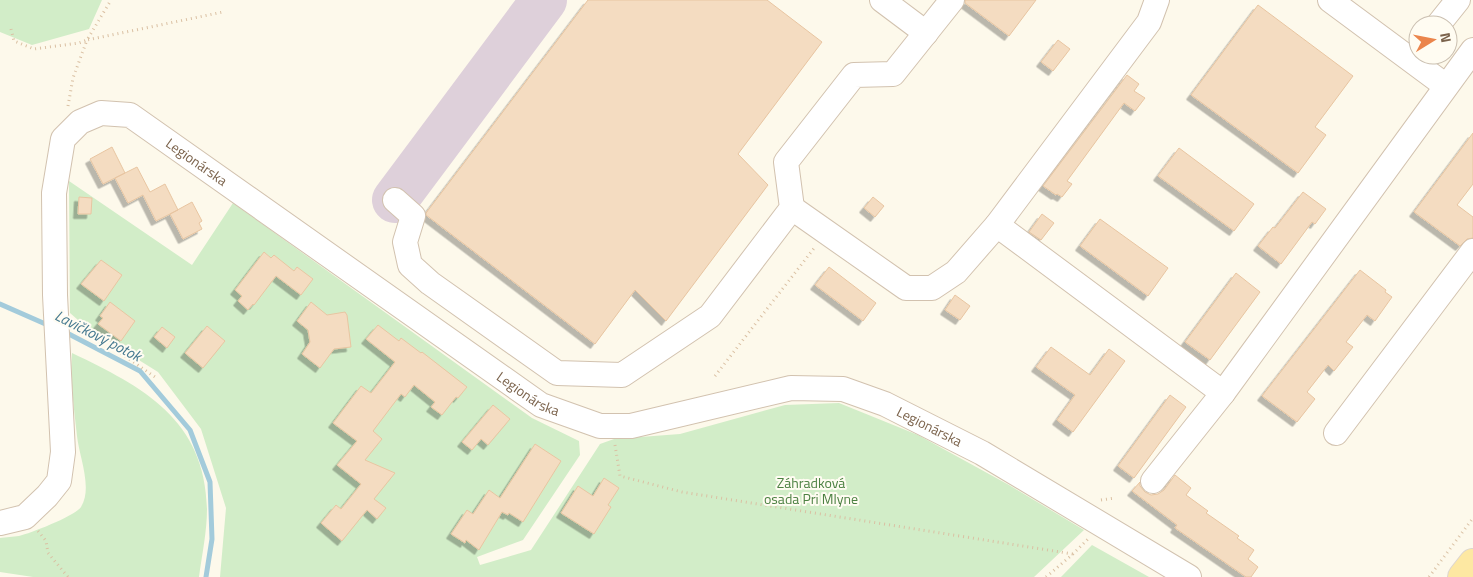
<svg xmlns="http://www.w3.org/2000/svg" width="1473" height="577" font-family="'Titillium Web',sans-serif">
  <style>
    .green { fill: #d2edc8 }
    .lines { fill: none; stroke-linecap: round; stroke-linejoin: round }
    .stream { stroke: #a3cbdb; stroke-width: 5 }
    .taxiway { stroke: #ded0da; stroke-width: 46 }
    .building { fill: #f4dcc1; stroke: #e8c5a1; filter: url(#shadow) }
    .minor-casing { stroke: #d2c2af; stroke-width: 26 }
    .major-casing { stroke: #ddd6d0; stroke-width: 30 }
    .path { stroke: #dac0a3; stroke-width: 3; stroke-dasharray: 1 4; stroke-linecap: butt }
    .minor { stroke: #fff; stroke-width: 24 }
    .major { stroke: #fde8a2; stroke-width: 28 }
    .labels { text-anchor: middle; stroke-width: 4; stroke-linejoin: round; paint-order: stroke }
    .street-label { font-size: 14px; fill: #7b634c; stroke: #fffcf2 }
    .park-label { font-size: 14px; fill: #4c8142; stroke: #fffcf2 }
    .water-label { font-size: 15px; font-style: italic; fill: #44788f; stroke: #fffcf2 }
  </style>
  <defs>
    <filter id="shadow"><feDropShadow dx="-4.5" dy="4.5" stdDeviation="0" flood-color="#0004"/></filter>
  </defs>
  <rect width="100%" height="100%" fill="#fdf9eb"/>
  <!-- green -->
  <path class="green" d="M 0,0 L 102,0 L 89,29 L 32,45 L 0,32 Z
    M 69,181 L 192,265 L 233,203 L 532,418 L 579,441 L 580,455 L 523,540 L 477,557 L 480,565 L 531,550 L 600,444 L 614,439 L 680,434 L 785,405 L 839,403 L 918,435 L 1009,485 L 1084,530 L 1034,577 L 220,577 L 226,508 L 201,429 L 158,372 L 86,327 L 70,313 Z
    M 72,353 C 143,387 205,419 207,509 C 207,532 202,554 199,577 L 33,577 L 0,572 L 0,538 C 6,537 13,537 19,536 C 31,533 75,516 81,507 C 93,488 79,456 77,436 C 74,408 70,381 72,353 Z
    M 1092,545 L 1149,577 L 1061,577 Z"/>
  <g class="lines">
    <!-- stream -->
    <path class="stream" d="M 0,304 L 50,326
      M 65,332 L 140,371 L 190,430 L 210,482 L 212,539 L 206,577"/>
    <!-- taxiway -->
    <path class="taxiway" d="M 395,200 L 544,0"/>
  </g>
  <!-- building -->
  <path class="building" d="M 588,0 L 767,0 L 822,42 L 738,154 L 768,185 L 666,321 L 635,290 L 595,344 L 426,215 L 426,213 Z
    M 965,0 L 1036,0 L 1009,36 L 965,3 Z
    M 1258,5 L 1353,76 L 1315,127 L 1326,135 L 1298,173 L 1191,95 Z
    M 1058,40 L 1070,49 L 1053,71 L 1041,62 Z
    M 1127,75 L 1139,84 L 1134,91 L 1145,98 L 1135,111 L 1124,103 L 1067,181 L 1072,184 L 1062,197 L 1057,194 L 1056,195 L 1043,186 Z
    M 1473,133 L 1473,184 L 1457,205 L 1473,217 L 1473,238 L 1467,239 L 1460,246 L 1414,212 Z
    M 112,147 L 125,173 L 103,184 L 90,159 Z
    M 1179,148 L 1254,204 L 1234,231 L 1158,176 Z
    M 137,167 L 150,192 L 165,184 L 178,210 L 156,221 L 143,195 L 128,203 L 115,178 Z
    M 1303,192 L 1326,209 L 1315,224 L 1312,222 L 1281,264 L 1258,246 L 1273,227 L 1275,228 Z
    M 79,197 L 92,198 L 91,214 L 78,214 Z
    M 873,197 L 884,206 L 875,217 L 864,208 Z
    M 192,202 L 202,221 L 199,223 L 202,229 L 183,239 L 170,214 Z
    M 1042,214 L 1054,223 L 1041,240 L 1029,232 Z
    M 1100,219 L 1168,268 L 1148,296 L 1080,246 Z
    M 264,252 L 271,258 L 274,255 L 294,271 L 297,267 L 313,279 L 301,295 L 276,276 L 254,305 L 253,304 L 248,310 L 238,301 L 242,296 L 235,290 Z
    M 101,260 L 122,275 L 104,301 L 81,284 Z
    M 829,267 L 876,303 L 863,321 L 815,285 Z
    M 1360,270 L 1386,290 L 1385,292 L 1392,297 L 1375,321 L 1367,315 L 1346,342 L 1353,347 L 1334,371 L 1328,365 L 1307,392 L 1315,399 L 1297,422 L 1262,396 Z
    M 1236,273 L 1260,292 L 1210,360 L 1185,342 Z
    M 955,295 L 970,306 L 960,320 L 945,310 Z
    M 110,302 L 135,321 L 121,341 L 98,324 L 103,318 L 100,316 Z
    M 311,302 L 327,315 L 345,312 L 347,315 L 351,347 L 334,349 L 320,368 L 302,354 L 310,342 L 308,330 L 297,321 Z
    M 378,325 L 399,341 L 401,338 L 421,353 L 422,352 L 467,387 L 458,398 L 456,397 L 442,415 L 431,407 L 435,402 L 414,385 L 405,397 L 401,394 L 373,431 L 382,439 L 365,460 L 395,473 L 374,499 L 386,508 L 377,519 L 367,510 L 342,541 L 321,523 L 336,505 L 341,509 L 361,484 L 337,465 L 357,441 L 333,423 L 361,386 L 371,393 L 395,362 L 366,339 Z
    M 207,326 L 225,341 L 203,368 L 185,353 Z
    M 162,327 L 175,337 L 167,348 L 154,337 Z
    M 1051,347 L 1090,375 L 1109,349 L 1125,361 L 1073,432 L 1057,420 L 1075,395 L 1036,367 Z
    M 1170,395 L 1186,407 L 1134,478 L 1118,466 Z
    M 493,405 L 510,419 L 488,445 L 481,439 L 472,450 L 462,442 Z
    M 535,444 L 561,461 L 523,522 L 509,513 L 508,515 L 502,512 L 479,550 L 466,540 L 465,543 L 451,534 L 467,510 L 473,514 L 489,490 L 500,498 Z
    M 1175,475 L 1191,488 L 1186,495 L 1208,511 L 1206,513 L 1239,536 L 1237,538 L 1254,550 L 1248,559 L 1258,567 L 1251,577 L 1246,577 L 1175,528 L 1177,525 L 1132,491 L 1140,482 L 1140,486 L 1145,492 L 1151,495 L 1158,494 L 1164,490 Z
    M 604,478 L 619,488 L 608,505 L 611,507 L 594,534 L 561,513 L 578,486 L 593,496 Z"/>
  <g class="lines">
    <!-- minor casing -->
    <g class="minor-casing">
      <g id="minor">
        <path d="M 882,0 L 926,33"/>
        <path d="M 1330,0 L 1446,86"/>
        <path d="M 1438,25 L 1458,0"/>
        <path d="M 395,200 L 413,216 L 405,242 L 410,265 L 430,283 L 557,373 L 622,375 L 710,316 L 792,208 L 786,162 L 854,75 L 893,74 L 952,0"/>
        <path d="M 792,208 L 906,288 L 932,288 L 956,272 L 997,225 L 1149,22 L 1157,0"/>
        <path d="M 997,225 L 1223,393"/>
        <path d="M 1336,433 L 1473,251"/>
        <path d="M 1153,481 L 1223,393 L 1473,50"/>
        <path id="s1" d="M 0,523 L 25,517 L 47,496 L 59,481 L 63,452 L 55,295 L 54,193 L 63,139 L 80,122 L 101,113 L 130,115 L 541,405 L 600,426 L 631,426 L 791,388 L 843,389 L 885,404 L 982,453 L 1189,577"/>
      </g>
    </g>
    <!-- major casing -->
    <g class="major-casing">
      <path id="major" d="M 1462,577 L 1473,563"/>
    </g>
    <!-- path -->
    <path class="path" d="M 11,29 L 14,41 L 34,49 L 79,43 L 87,40 L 111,0
      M 68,106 L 73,78 L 87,40 L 223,12
      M 76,322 L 155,377
      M 715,376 L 815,247
      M 615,445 L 620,476 L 682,492 L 1073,554
      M 1101,500 L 1115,498
      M 38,531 L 46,541 L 48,553 L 68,577
      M 1046,577 L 1073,554 L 1089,538
      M 1429,577 L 1473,518"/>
    <!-- minor -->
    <use href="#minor" class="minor"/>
    <!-- major -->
    <use href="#major" class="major"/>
  </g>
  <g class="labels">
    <!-- street labels -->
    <g class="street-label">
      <text dy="5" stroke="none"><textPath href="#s1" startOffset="576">Legionárska</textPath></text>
      <text dy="5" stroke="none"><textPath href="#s1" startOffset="981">Legionárska</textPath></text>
      <text dy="5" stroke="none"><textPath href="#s1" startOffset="1402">Legionárska</textPath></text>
    </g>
    <!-- park labels -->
    <g class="park-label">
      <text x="811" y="488">Záhradková<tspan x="811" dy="16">osada Pri Mlyne</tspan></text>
    </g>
    <!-- water labels -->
    <g class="water-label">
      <text transform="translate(98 336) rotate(27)" y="5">Lavičkový potok</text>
    </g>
  </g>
  <!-- north arrow -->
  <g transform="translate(1433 40) rotate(80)"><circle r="24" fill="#fffcf2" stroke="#cabfb0"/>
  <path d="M0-4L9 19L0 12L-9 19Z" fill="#eb854c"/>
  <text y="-8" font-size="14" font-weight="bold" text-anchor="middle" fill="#7b634c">N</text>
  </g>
</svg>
